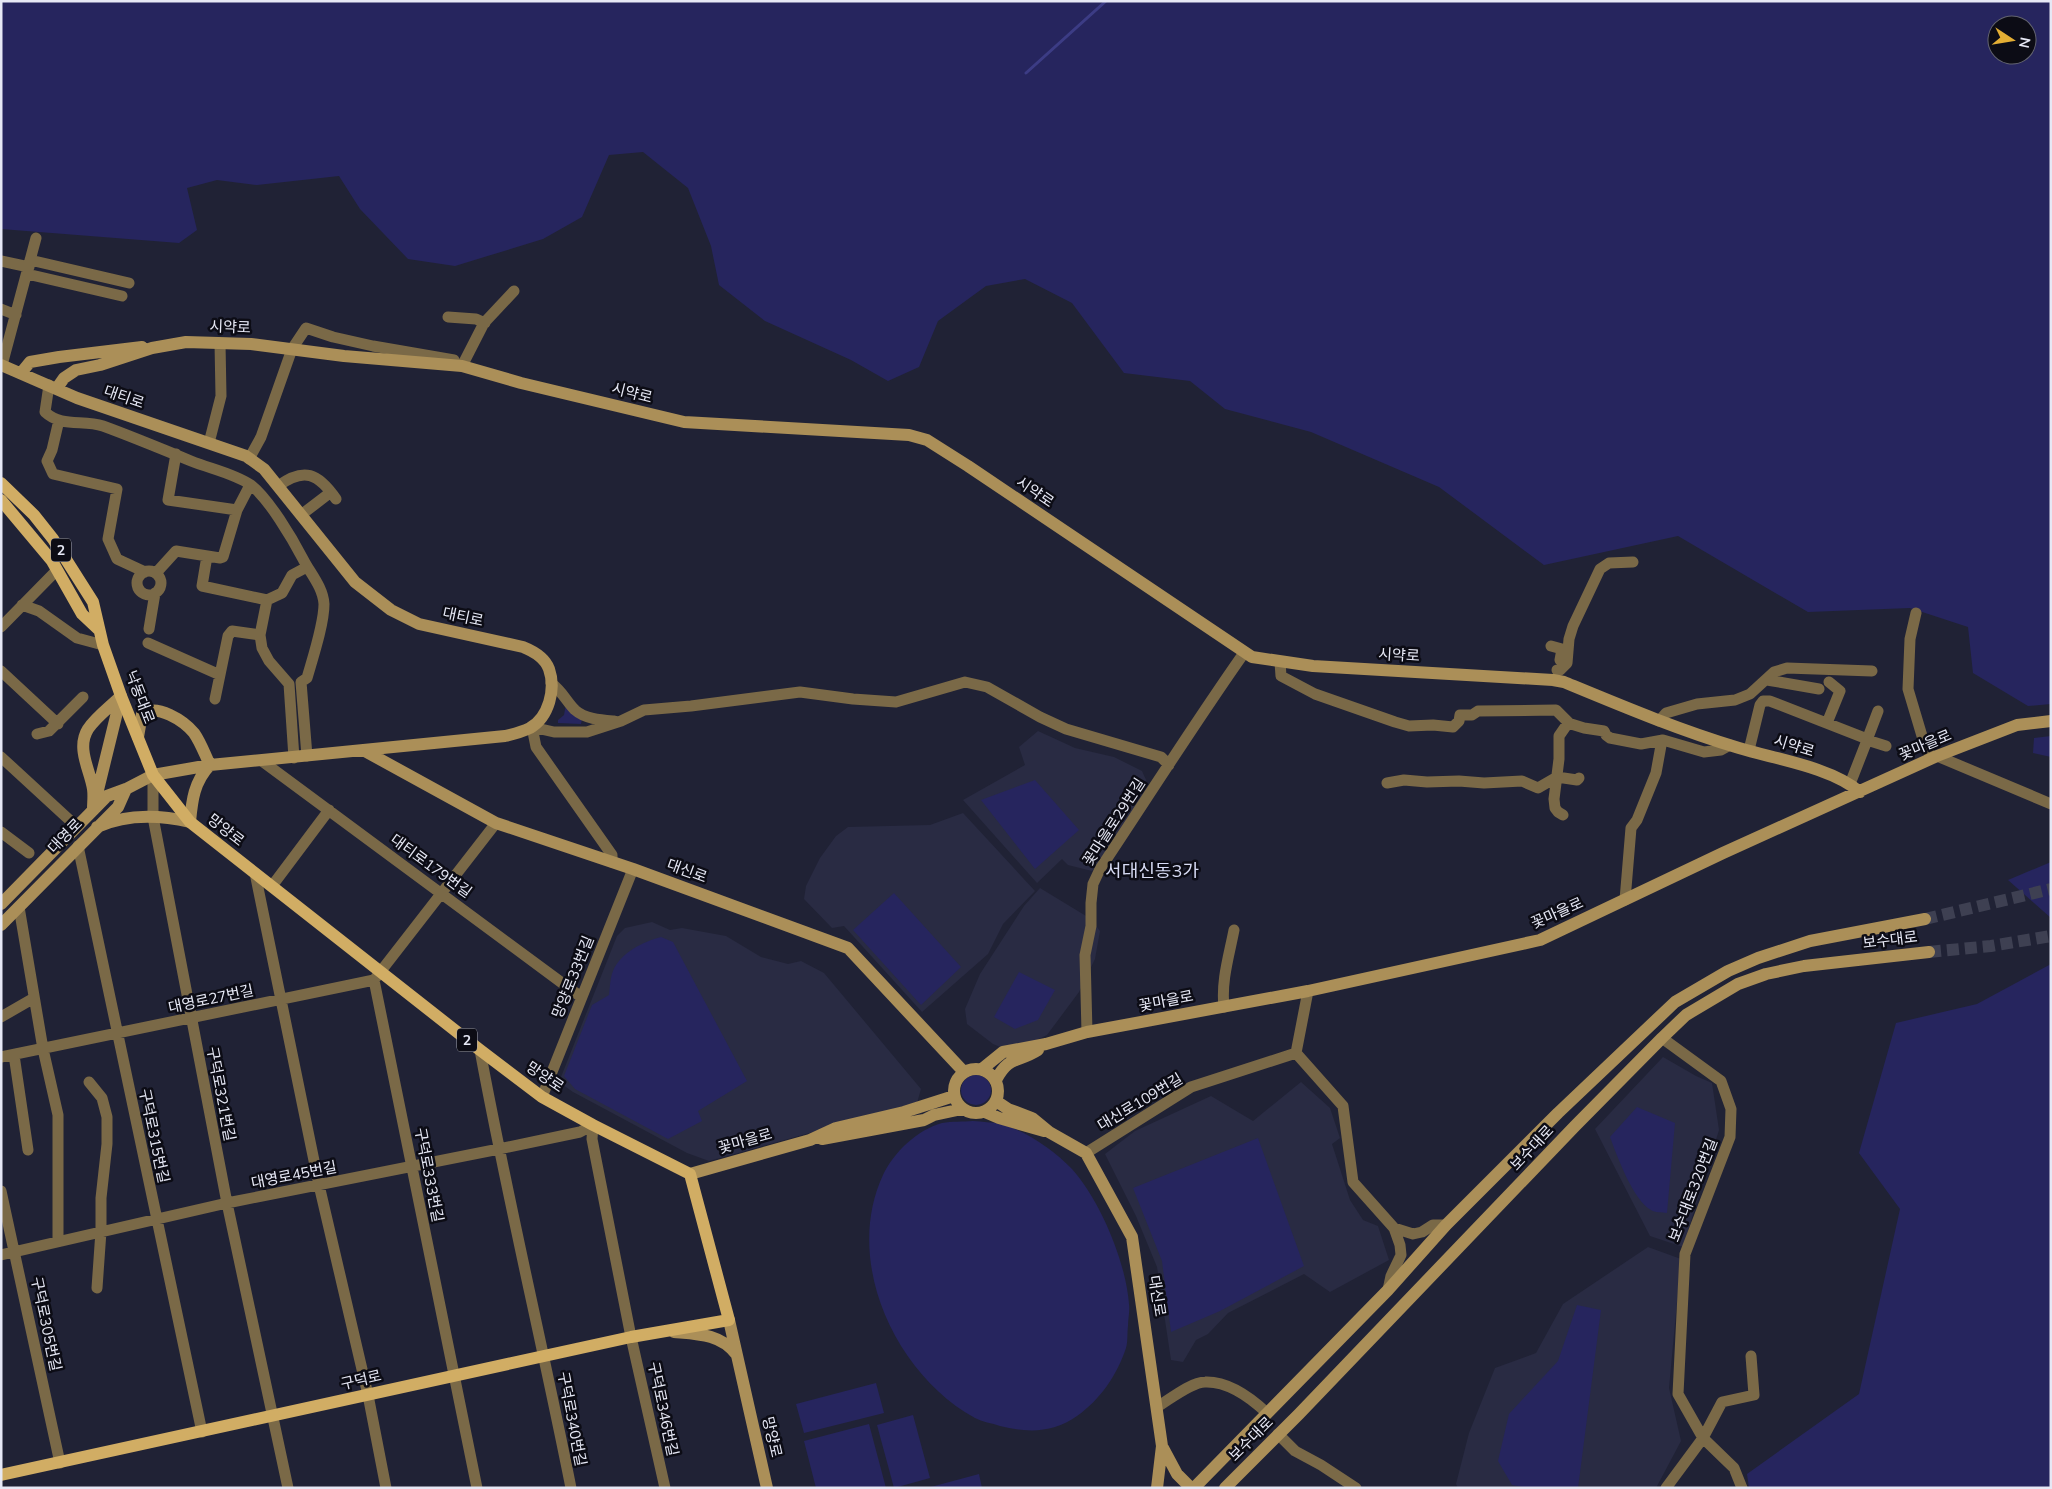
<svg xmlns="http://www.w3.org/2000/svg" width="2052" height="1489" font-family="Mulish,'Noto Sans KR',sans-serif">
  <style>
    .built { fill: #292b43 }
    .green { fill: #26255e; fill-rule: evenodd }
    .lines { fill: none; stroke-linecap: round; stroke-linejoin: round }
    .stream { stroke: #3c3c85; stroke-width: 3 }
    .secondary-tunnel { stroke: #3e4052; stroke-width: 12; stroke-dasharray: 12 6; stroke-linecap: butt }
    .street { stroke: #7a6947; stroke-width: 11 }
    .secondary { stroke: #ab8f58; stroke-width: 12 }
    .primary { stroke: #d1ad64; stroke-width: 12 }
    .labels { text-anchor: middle; stroke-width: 5; stroke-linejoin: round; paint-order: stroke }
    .shield { fill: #0c0c15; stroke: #a5a6b2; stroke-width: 1 }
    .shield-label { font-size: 14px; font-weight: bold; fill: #e6e8f5 }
    .street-label { font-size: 15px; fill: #e6e8f5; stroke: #0c0c15 }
    .quarter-label { font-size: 18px; fill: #d7dbf4; stroke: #0c0c15 }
  </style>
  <rect width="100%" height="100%" fill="#202235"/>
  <!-- built -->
  <path class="built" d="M 1038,731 L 1075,748 L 1114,757 L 1142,771 L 1151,791 L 1133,820 L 1092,871 L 1068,865 L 1062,859 L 1037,883 L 963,800 L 1025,765 L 1019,747 Z
    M 963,813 L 1035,891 L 1003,924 L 988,954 L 922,1012 L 844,926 L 832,928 L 804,899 L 806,886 L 820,858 L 836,836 L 848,827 L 930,825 Z
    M 1040,888 L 1091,919 L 1100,931 L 1095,959 L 1079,992 L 1047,1035 L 1012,1052 L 993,1044 L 967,1024 L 965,1009 L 980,974 L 1024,906 Z
    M 652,922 L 670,930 L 682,928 L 726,936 L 761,957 L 788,964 L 801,961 L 824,973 L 921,1089 L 917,1103 L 709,1161 L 687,1153 L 573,1092 L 559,1082 L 617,936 L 625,928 Z
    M 1663,1057 L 1696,1076 L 1712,1083 L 1719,1130 L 1683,1247 L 1650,1236 L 1595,1129 Z
    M 1301,1082 L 1330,1108 L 1340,1138 L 1332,1144 L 1350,1200 L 1363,1220 L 1378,1226 L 1389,1260 L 1330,1292 L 1304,1274 L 1228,1313 L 1208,1334 L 1196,1340 L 1183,1362 L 1171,1360 L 1157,1267 L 1136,1216 L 1105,1154 L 1135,1131 L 1211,1096 L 1253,1121 Z
    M 1648,1247 L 1681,1259 L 1669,1388 L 1681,1441 L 1656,1488 L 1458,1488 L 1456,1484 L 1469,1433 L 1495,1368 L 1536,1353 L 1563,1304 Z"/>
  <!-- green -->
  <path class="green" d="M 1,1 L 2051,1 L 2051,704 L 2028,706 L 1973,673 L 1968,627 L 1910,608 L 1808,612 L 1678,536 L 1544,565 L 1439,487 L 1311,432 L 1225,409 L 1190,381 L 1124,373 L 1072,303 L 1025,279 L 986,286 L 938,321 L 919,367 L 888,381 L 851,360 L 765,321 L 719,285 L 711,246 L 688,188 L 643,152 L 609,155 L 582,217 L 543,239 L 455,266 L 408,259 L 360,209 L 339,176 L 257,185 L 217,180 L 187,188 L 197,230 L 179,243 L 1,229 ZM 1997,25 L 2027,25 L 2027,55 L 1997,55 Z
    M 566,704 L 582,719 L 581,724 L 558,723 L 558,720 L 564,715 Z
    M 2051,736 L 2051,757 L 2033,753 L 2034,738 Z
    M 1035,780 L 1079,830 L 1035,869 L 981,800 Z
    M 2051,862 L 2051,918 L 2008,880 Z
    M 894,893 L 961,967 L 921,1005 L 853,930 Z
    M 661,937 L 673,942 L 747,1081 L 698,1111 L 702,1121 L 668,1139 L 575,1089 L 564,1076 L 592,1005 L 609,995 C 610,988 610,978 613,971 C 621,952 643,942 661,937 Z
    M 2051,964 L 2051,1488 L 1749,1488 L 1747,1474 L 1859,1394 L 1900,1209 L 1859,1153 L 1896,1023 L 1977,1004 Z
    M 1019,972 L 1055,990 L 1038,1020 L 1015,1029 L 994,1017 Z
    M961 1090a15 15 0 1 1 30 0a15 15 0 1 1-30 0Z
    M 1637,1107 L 1675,1123 L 1667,1213 C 1662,1212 1655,1213 1651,1210 C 1633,1200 1617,1156 1610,1137 Z
    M 973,1121 C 982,1122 992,1122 1000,1124 C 1025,1130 1054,1150 1072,1169 C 1100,1200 1126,1262 1129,1304 C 1130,1311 1128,1319 1128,1326 C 1127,1333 1128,1342 1126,1348 C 1117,1375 1100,1400 1077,1416 C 1054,1433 1027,1433 1000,1426 C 992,1423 982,1422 975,1418 C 895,1374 843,1261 883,1175 C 894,1152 917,1130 942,1123 C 952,1121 963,1122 973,1121 Z
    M 1258,1138 L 1304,1266 L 1220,1311 L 1171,1332 L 1162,1261 L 1133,1188 Z
    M 1577,1305 L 1601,1310 L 1578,1488 L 1529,1488 L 1512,1485 L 1498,1461 L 1509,1414 L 1558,1361 Z
    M 876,1383 L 884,1413 L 804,1433 L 796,1404 Z
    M 913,1415 L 930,1478 L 894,1488 L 877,1425 Z
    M 869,1424 L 886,1488 L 816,1488 L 804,1441 Z
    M 979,1474 L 982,1488 L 927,1488 Z"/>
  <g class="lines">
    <!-- stream -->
    <path class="stream" d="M 1026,73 L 1106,1"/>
    <!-- secondary-tunnel -->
    <path class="secondary-tunnel" d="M 1925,919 L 2051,889
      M 1929,952 L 1991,946 L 2051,936"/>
    <!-- street -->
    <path class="street" d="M 30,260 L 129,283
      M 1,261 L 29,267
      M 27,274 L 122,296
      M 1,309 L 16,315
      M 448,317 L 476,319 L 485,323
      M 2,365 L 36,238
      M 462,366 L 484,323 L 514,291
      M 49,385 L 45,412 C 62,428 83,419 103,426 C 133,437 162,449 191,461 C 211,469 233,473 251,485 C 269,499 292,538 303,559 C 310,573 323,587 324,604 C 324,624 313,657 307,678 L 301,682 L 307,756
      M 59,420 L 52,450 L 47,461 L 53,474 L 117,489 L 108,539 L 117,559 L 145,572
      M 209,443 L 221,396 L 220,343
      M 249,459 L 261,437 L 292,349 L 306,328 L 333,337 L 373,346 L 454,360
      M 278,486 C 304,467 318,473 336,499
      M 237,510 L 250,485
      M 301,515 L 331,492
      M 207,556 L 202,586 L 267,600 L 260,635 L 262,648 L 269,661 L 289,684 L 294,758
      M137 583a12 12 0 1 1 24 0a12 12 0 1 1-24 0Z
      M 156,573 L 176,551 L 220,558 L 223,557 L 237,510 L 168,500 L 176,454
      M 267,600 L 282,593 L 292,575 L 307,567
      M 22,605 L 39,611 L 77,638 L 103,645
      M 1916,613 L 1910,639 L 1908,689 L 1925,746 L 1932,758
      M 1,627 L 57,570
      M 149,629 L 155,593
      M 148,643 L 220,675
      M 1551,646 L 1562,649 L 1560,660
      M 1280,662 L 1281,676 L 1315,694 L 1395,722 L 1409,726 L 1433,725 L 1453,727 L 1459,721 L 1460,715 L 1472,715 L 1478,711 L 1556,710 L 1569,723
      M 1557,670 L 1560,670 L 1567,663 L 1569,639 L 1573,626 L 1600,569 L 1609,563 L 1633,562
      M 1,671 L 58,724
      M 1767,680 L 1819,689
      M 551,683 C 563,692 566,701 575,710 C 585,719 601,720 614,721
      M 215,699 L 228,636 L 232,631 L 260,635
      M 1878,711 L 1867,740 L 1886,746
      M 1659,721 L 1666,713 L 1697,704 L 1735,700 L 1750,694 L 1774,672 L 1787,668 L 1872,671
      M 1827,723 L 1840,691 L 1829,682
      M 37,734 L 49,731 L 83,697
      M 1749,750 L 1760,705 L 1763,701 L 1770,701 L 1865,738 L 1866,743 L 1850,784
      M 1937,756 L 2051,804
      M 1,757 L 76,826
      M 262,761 L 581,997
      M 153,775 L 153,817 L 227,1203 L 288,1488
      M 1387,783 L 1404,780 L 1427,782 L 1459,781 L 1484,783 L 1522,781 L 1538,788 L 1557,777 L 1577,780 L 1579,778
      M 1563,815 L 1558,812 L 1555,808 L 1554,799 L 1559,759 L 1559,736 L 1568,723 L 1584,728 L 1604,731 L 1606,735 L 1610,738 L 1641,744 L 1663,740 L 1704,752 L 1721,750 L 1730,745
      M 1,832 L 29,853
      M 78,846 L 202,1432
      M 612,862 L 612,855 L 536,747 L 532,727 L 554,732 L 587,732 L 621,721 L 644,710 L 691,706 L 800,692 L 853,699 L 896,702 L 965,682 L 987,687 L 1040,717 L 1066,729 L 1161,757 L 1169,765
      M 255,873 L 319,1185 L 368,1395 L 386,1488
      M 272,886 L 329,810
      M 1625,900 L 1631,828 L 1637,820 L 1656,773 L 1662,740
      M 19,907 L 43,1049 L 58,1115 L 58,1241
      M 374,980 L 477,1488
      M 1224,1007 C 1221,981 1229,956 1234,930
      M 1,1017 L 34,998
      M 1087,1032 L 1085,955 L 1091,926 L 1091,903 L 1093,884 L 1100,869 C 1148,797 1194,724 1244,653
      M 1662,1038 L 1721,1081 L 1731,1109 L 1730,1137 L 1685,1254 L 1678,1394 L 1703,1438 L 1666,1488
      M 480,1050 C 507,1197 542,1342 571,1488
      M 1296,1053 L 1343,1106 L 1353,1182 L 1394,1228 L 1400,1245 L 1401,1255 L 1391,1276 L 1388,1290
      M 1296,1053 L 1308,991
      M 14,1055 L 28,1150
      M 1,1057 L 374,980 L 496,823
      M 89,1082 L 102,1098 L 107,1117 L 107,1144 L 101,1198 L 101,1231 L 97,1288
      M 542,1097 L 633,869
      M 1086,1153 L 1191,1087 L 1296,1053
      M 1,1191 L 60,1463
      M 1394,1228 L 1413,1234 L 1422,1232 L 1433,1225 L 1446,1225
      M 1,1255 L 227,1203 L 499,1149 L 580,1132 L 593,1125 L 592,1139 L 631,1337 L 665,1488
      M 1157,1407 C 1169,1400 1191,1382 1205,1382 C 1229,1381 1251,1398 1267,1413
      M 1278,1434 L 1295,1451 L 1321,1465 L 1356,1488
      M 1742,1488 L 1734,1468 L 1703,1438 L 1722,1402 L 1754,1395 L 1751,1356"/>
    <!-- secondary -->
    <path class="secondary" d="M 1,365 L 77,398 L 246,456 L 264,469 L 355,582 L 391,610 L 419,624 L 523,647 C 533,651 545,658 549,669 C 556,689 549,717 530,728 C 522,732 514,734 505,736 L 210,765 L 153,775 L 126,789 L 107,796 L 1,904
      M 21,373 L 30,362 L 59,357 L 142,347
      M 57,388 L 64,378 L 76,370 L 100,365 L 152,348 L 186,342 L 251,344 L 344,356 L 462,366 L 521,383 L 684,422 L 909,435 L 927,440 L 968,466 L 1252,657 L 1313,666 L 1553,680 L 1564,682 C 1622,706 1679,730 1739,748 C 1775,759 1831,767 1860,792
      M 363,750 L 496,823 L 633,869 L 848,948 L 964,1072
      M 96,798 L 121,696
      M 93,809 C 93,803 94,796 93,789 C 90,770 76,748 88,729 C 96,717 110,707 121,696
      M 97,827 C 126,814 160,815 190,822 C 192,800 194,782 210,765 C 205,755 201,743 194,733 C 184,721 157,703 142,714 L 138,737
      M 1,925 L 118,807 L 126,789
      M954 1091a22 22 0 1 1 44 0a22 22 0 1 1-44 0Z
      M 982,1069 L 1003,1052 L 1046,1044 L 1087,1032 L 1308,991 L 1540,940 L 1723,853 L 1937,756 L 2017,725 L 2051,721
      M 996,1080 C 1009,1055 1018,1063 1038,1050
      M 996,1101 L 1008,1109 L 1032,1118 L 1049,1132 L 1086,1153 L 1132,1237 L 1162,1446 L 1177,1474 L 1191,1488
      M 985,1112 L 999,1118 L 1044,1131
      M 822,1139 L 924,1120 L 934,1115 L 962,1109
      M 690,1174 L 810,1140 L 836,1128 L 904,1112 L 954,1096
      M 729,1320 L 767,1488
      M 674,1332 C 697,1334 721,1334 736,1354
      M 1157,1488 L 1162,1446
      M 1194,1488 L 1388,1290 L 1446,1225 L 1558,1113 L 1675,1002 L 1728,971 L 1758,958 L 1810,941 L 1925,919
      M 1225,1488 L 1299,1414 L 1575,1126 L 1662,1038 L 1686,1015 L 1738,984 L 1766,974 L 1804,966 L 1929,952"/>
    <!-- primary -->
    <path class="primary" d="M 1,483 L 34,515 L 53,539 L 93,602 L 103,645 L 121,696 L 153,775 L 190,822 L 480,1050 L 542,1097 L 593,1125 L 690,1174 L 729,1320 L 631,1337 L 1,1475
      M 1,500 L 52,561 L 82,614 L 99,630"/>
  </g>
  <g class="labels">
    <!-- shield labels -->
    <g class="shield">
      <rect x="51" y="538.5" width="20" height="23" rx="4"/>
      <rect x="457" y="1028.5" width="20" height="23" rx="4"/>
    </g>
    <g class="shield-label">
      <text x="61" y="555">2</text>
      <text x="467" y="1045">2</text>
    </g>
    <!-- street labels -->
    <g class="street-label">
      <text transform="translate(230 327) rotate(2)" y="5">시약로</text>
      <text transform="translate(632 393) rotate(14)" y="5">시약로</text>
      <text transform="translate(124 397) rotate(19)" y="5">대티로</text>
      <text transform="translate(1035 492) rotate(34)" y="5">시약로</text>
      <text transform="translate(463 617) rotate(12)" y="5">대티로</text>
      <text transform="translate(1399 655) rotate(3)" y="5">시약로</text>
      <text transform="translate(140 697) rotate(69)" y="5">낙동대로</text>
      <text transform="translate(1925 745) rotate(-23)" y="5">꽃마을로</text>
      <text transform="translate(1794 746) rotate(17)" y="5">시약로</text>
      <text transform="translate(1114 822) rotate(-57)" y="5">꽃마을로29번길</text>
      <text transform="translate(226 830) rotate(38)" y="5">망양로</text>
      <text transform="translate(65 836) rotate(-46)" y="5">대영로</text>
      <text transform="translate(431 866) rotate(36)" y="5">대티로179번길</text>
      <text transform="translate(687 871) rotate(20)" y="5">대신로</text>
      <text transform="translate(1557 913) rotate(-24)" y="5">꽃마을로</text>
      <text transform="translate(1890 940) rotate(-7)" y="5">보수대로</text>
      <text transform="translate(573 977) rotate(-68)" y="5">망양로33번길</text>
      <text transform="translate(211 999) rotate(-12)" y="5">대영로27번길</text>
      <text transform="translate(1166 1001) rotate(-11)" y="5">꽃마을로</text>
      <text transform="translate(545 1077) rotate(34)" y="5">망양로</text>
      <text transform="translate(221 1094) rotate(79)" y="5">구덕로321번길</text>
      <text transform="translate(1140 1102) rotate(-31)" y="5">대신로109번길</text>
      <text transform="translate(154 1136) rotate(78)" y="5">구덕로315번길</text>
      <text transform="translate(745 1141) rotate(-16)" y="5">꽃마을로</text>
      <text transform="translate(1532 1148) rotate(-47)" y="5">보수대로</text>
      <text transform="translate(294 1175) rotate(-11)" y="5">대영로45번길</text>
      <text transform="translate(429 1175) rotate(79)" y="5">구덕로333번길</text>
      <text transform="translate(1693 1190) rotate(-69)" y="5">보수대로320번길</text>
      <text transform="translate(1157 1296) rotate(81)" y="5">대신로</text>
      <text transform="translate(46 1324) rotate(78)" y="5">구덕로305번길</text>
      <text transform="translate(361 1380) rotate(-13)" y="5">구덕로</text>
      <text transform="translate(663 1409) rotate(78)" y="5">구덕로346번길</text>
      <text transform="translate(572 1419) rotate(79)" y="5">구덕로340번길</text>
      <text transform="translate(772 1437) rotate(77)" y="5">망양로</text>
      <text transform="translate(1251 1439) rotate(-45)" y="5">보수대로</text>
    </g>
    <!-- quarter labels -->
    <g class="quarter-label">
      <text x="1152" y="877">서대신동3가</text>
    </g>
  </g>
  <!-- border -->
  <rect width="2052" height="1489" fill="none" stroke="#e6e8f5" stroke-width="5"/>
  <!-- north arrow -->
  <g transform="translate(2012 40) rotate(102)"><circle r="24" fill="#0c0c15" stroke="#63646f"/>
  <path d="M0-4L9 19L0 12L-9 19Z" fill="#e3ae34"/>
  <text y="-8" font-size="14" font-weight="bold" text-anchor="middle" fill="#e6e8f5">N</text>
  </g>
</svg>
